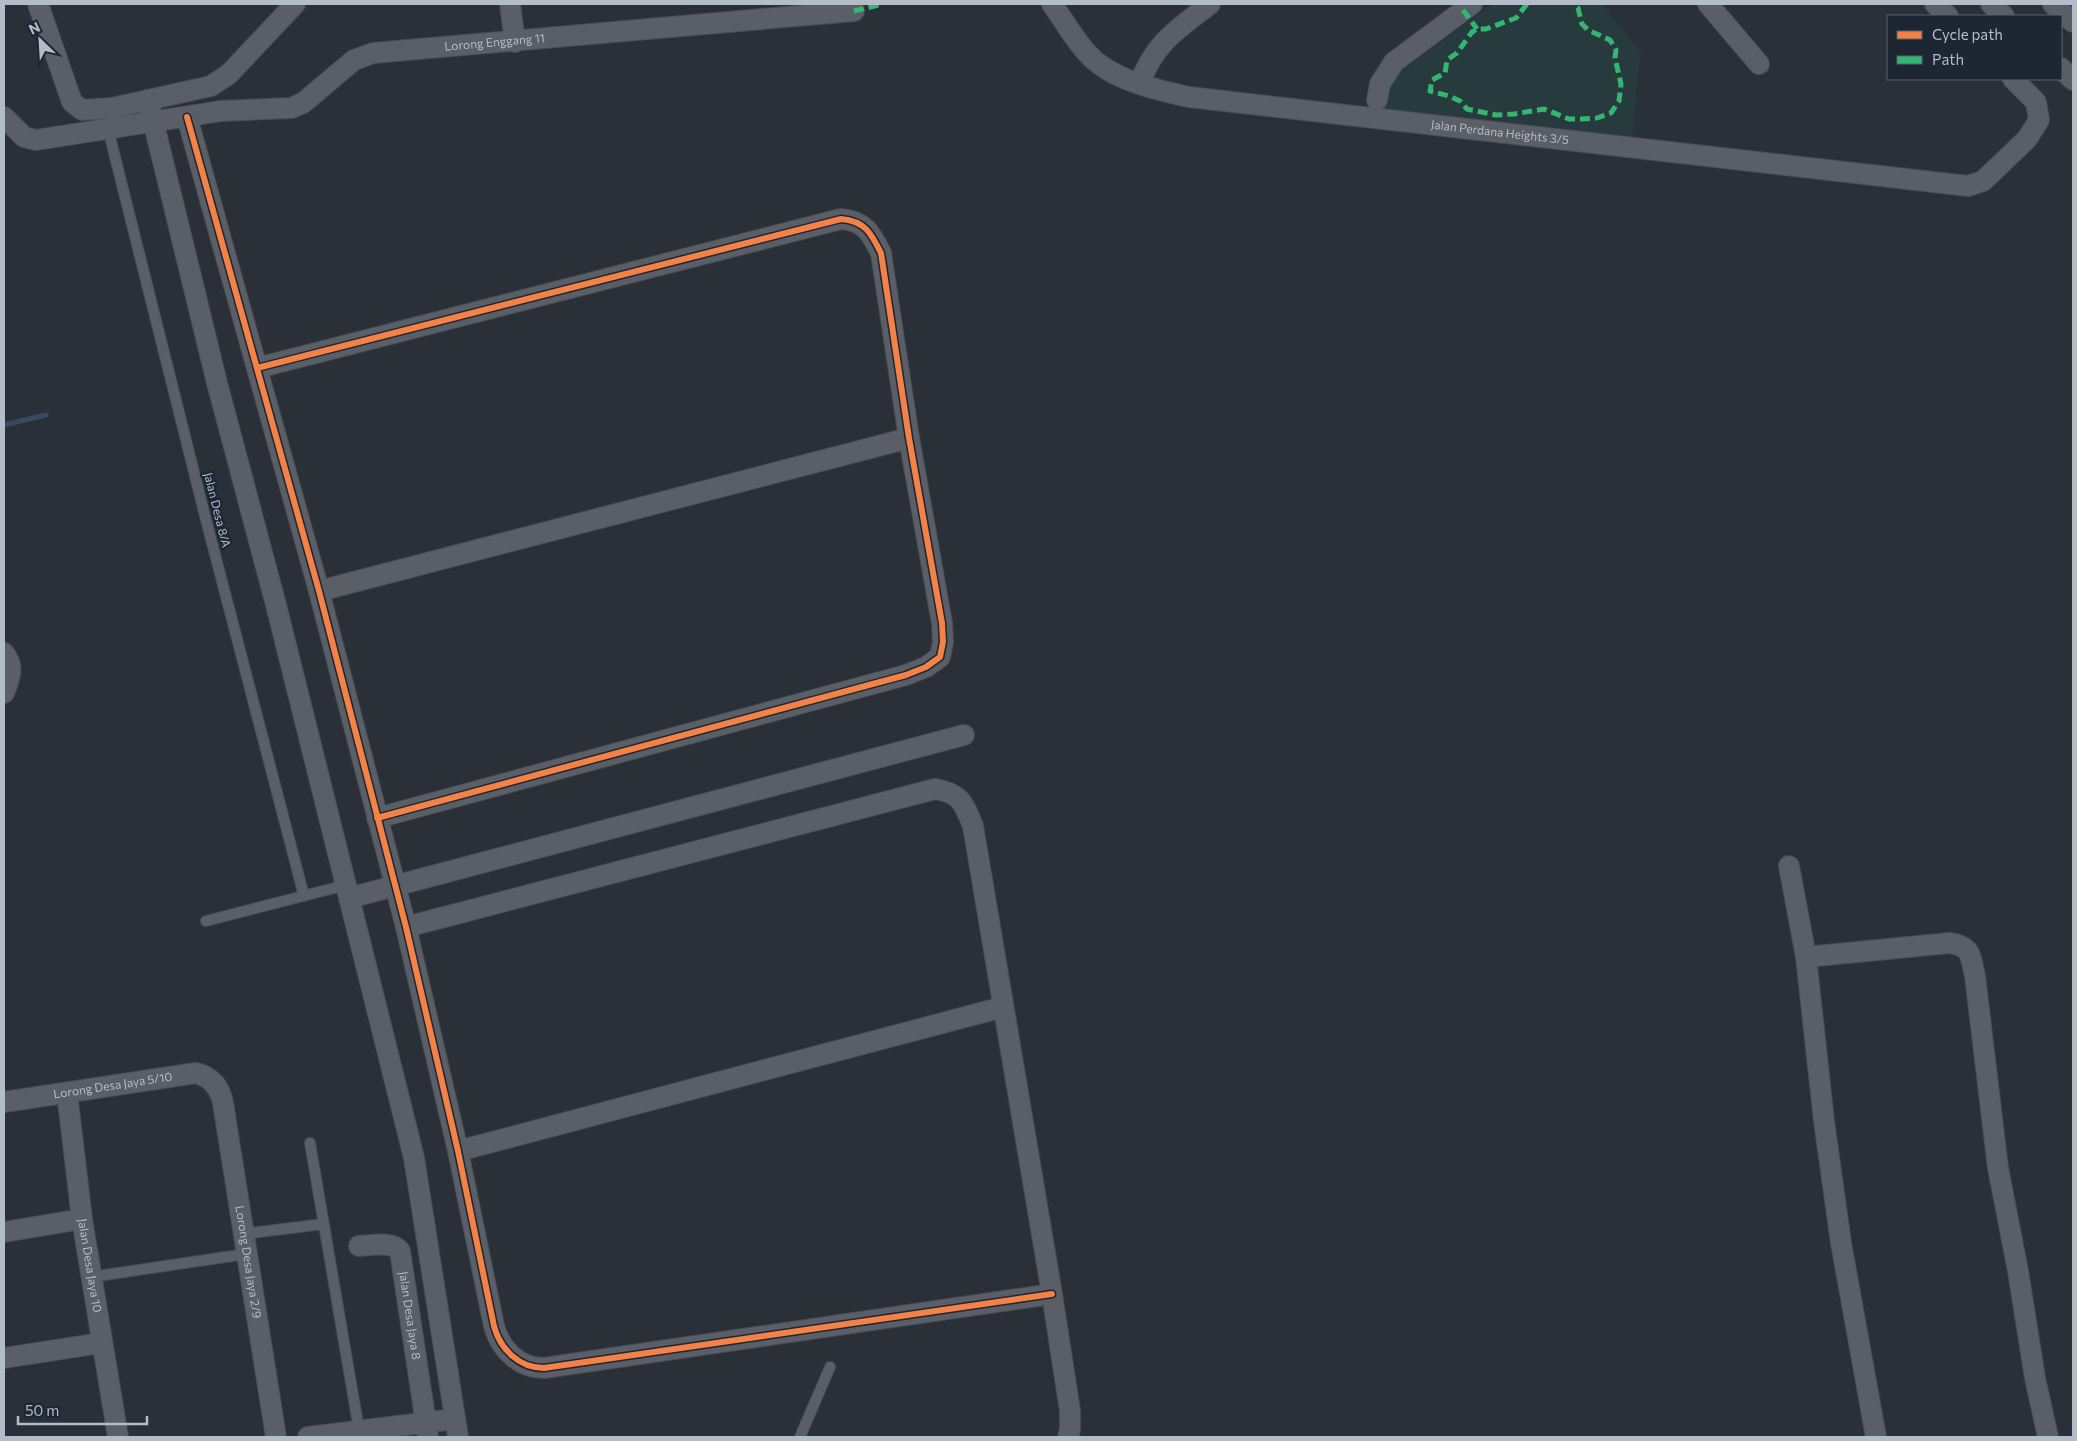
<svg xmlns="http://www.w3.org/2000/svg" width="2077" height="1441" font-family="Commissioner,sans-serif">
  <style>
    .green { fill: #273a3e }
    .lines { fill: none; stroke-linecap: round; stroke-linejoin: round }
    .stream { stroke: #384963; stroke-width: 5 }
    .service-casing { stroke: #484c53; stroke-width: 12 }
    .minor-casing { stroke: #484c53; stroke-width: 22 }
    .service { stroke: #5a5e66; stroke-width: 10 }
    .minor { stroke: #5a5e66; stroke-width: 20 }
    .quiet { stroke: #33b770; stroke-width: 5; stroke-dasharray: 10 5; stroke-linecap: butt }
    .cycleway-casing { stroke: #1d2633; stroke-width: 9 }
    .cycleway { stroke: #f48246; stroke-width: 6 }
    .labels { text-anchor: middle; stroke-width: 4.5; stroke-linejoin: round; paint-order: stroke }
    .street-label { font-size: 12px; fill: #b4bcc9; stroke: #1d2633 }
  </style>
  <rect width="100%" height="100%" fill="#2a3038"/>
  <!-- green -->
  <path class="green" d="M 1492,4 L 1602,4 L 1641,52 L 1632,138 L 1384,112 L 1386,93 L 1401,71 Z"/>
  <g class="lines">
    <!-- stream -->
    <path class="stream" d="M 4,425 L 46,415"/>
    <!-- service casing -->
    <g class="service-casing">
      <path id="service" d="M 108,129 L 205,516 L 304,896
        M 206,921 L 346,885
        M 310,1143 L 359,1430
        M 243,1234 L 323,1224
        M 91,1277 L 246,1254
        M 800,1437 L 830,1367"/>
    </g>
    <!-- minor casing -->
    <g class="minor-casing">
      <g id="minor">
        <path d="M 38,4 L 72,102 L 82,110 L 112,108 L 211,86 L 229,74 L 295,4"/>
        <path d="M 510,4 L 515,42"/>
        <path id="s1" d="M 1052,4 C 1065,22 1081,51 1099,64 C 1122,82 1161,91 1189,97 L 1968,186 L 1983,181 L 2027,139 L 2039,120 L 2036,102 L 2013,79"/>
        <path d="M 1708,4 L 1759,64"/>
        <path d="M 1935,4 L 1948,16"/>
        <path d="M 1991,4 L 2004,16"/>
        <path d="M 2053,4 L 2073,22"/>
        <path d="M 2061,68 L 2073,80"/>
        <path d="M 1140,83 C 1154,43 1178,29 1210,4"/>
        <path d="M 148,100 L 217,383 L 276,605 L 414,1158 L 458,1437"/>
        <path d="M 1377,100 L 1380,84 L 1394,62 L 1472,4"/>
        <path id="s2" d="M 4,117 L 24,137 L 36,140 L 221,111 L 291,108 L 303,103 L 354,60 L 373,53 L 854,11"/>
        <path d="M 187,117 L 319,591 L 406,927 L 458,1151 L 494,1326 C 500,1349 519,1368 544,1368 L 1052,1294"/>
        <path d="M 257,368 L 841,219 C 865,221 871,233 881,253 L 909,438 L 942,623 L 943,642 L 940,657 L 926,667 L 906,675 L 377,818"/>
        <path d="M 319,591 L 909,438"/>
        <path d="M 4,653 C 15,667 10,677 4,693"/>
        <path d="M 1789,866 L 1806,957 L 1824,1121 L 1841,1243 L 1876,1437"/>
        <path d="M 349,898 L 964,735"/>
        <path d="M 406,927 L 935,789 C 961,793 964,804 973,826 L 1052,1294 L 1070,1411 L 1070,1430 L 1068,1437"/>
        <path d="M 1806,957 L 1949,943 C 1972,946 1970,955 1975,976 L 1998,1168 L 2018,1271 L 2035,1378 L 2048,1437"/>
        <path id="s3" d="M 67,1093 L 82,1219 L 118,1437"/>
        <path id="s4" d="M 4,1102 L 196,1073 C 211,1077 220,1087 223,1103 L 276,1437"/>
        <path d="M 458,1151 L 1003,1007"/>
        <path d="M 4,1232 L 82,1219"/>
        <path id="s5" d="M 359,1246 C 371,1245 392,1241 400,1251 L 428,1437"/>
        <path d="M 4,1358 L 101,1343"/>
        <path d="M 308,1437 L 455,1419"/>
      </g>
    </g>
    <!-- service -->
    <use href="#service" class="service"/>
    <!-- minor -->
    <use href="#minor" class="minor"/>
    <!-- quiet -->
    <path class="quiet" d="M 1527,4 L 1516,18 L 1486,29 L 1477,29 L 1472,32 L 1457,53 L 1447,60 L 1445,73 L 1432,80 L 1430,91 L 1449,96 L 1460,101 L 1467,109 L 1496,115 L 1514,114 L 1544,109 L 1569,119 L 1581,119 L 1597,118 L 1611,113 L 1619,101 L 1621,84 L 1615,58 L 1616,50 L 1610,40 L 1588,30 L 1582,24 L 1578,8 L 1574,4
      M 1463,10 L 1477,29
      M 854,11 L 883,4"/>
    <!-- cycleway casing -->
    <g class="cycleway-casing">
      <path id="cycleway" d="M 187,117 L 319,591 L 406,927 L 458,1151 L 494,1326 C 500,1349 519,1368 544,1368 L 1052,1294
        M 257,368 L 841,219 C 865,221 871,233 881,253 L 909,438 L 942,623 L 943,642 L 940,657 L 926,667 L 906,675 L 377,818"/>
    </g>
    <!-- cycleway -->
    <use href="#cycleway" class="cycleway"/>
  </g>
  <g class="labels">
    <!-- street labels -->
    <g class="street-label">
      <text dy="4" stroke="none"><textPath href="#s2" startOffset="520">Lorong Enggang 11</textPath></text>
      <text dy="4" stroke="none"><textPath href="#s1" startOffset="486">Jalan Perdana Heights 3/5</textPath></text>
      <text transform="translate(217 510) rotate(76)" y="4">Jalan Desa 8/A</text>
      <text dy="4" stroke="none"><textPath href="#s4" startOffset="110">Lorong Desa Jaya 5/10</textPath></text>
      <text dy="4" stroke="none"><textPath href="#s4" startOffset="398">Lorong Desa Jaya 2/9</textPath></text>
      <text dy="4" stroke="none"><textPath href="#s3" startOffset="174">Jalan Desa Jaya 10</textPath></text>
      <text dy="4" stroke="none"><textPath href="#s5" startOffset="108">Jalan Desa Jaya 8</textPath></text>
    </g>
  </g>
  <!-- border -->
  <rect width="2077" height="1441" fill="none" stroke="#b4bcc9" stroke-width="10"/>
  <!-- legend -->
  <rect x="1887" y="15" width="175" height="65" fill="#1d2633" stroke="#59626f"/>
  <rect x="1897" y="31" width="25" height="8" fill="#f48246" stroke="#59626f"/>
  <text x="1932" y="40" font-size="15" fill="#b4bcc9">Cycle path</text>
  <rect x="1897" y="56" width="25" height="8" fill="#33b770" stroke="#59626f"/>
  <text x="1932" y="65" font-size="15" fill="#b4bcc9">Path</text>
  <!-- north arrow -->
  <g transform="translate(40 40) rotate(335)" stroke="#1d2633" stroke-width="4" paint-order="stroke">
  <path d="M0-4L9 19L0 12L-9 19Z" fill="#b4bcc9"/>
  <text y="-8" font-size="14" font-weight="bold" text-anchor="middle" fill="#b4bcc9">N</text>
  </g>
  <!-- scale -->
  <path d="M18 1416v8h129v-8" fill="none" stroke="#b4bcc9" stroke-width="2.5"/>
  <text x="25" y="1416" font-size="15" fill="#b4bcc9" stroke="#1d2633" stroke-width="4" paint-order="stroke">50 m</text>
</svg>
